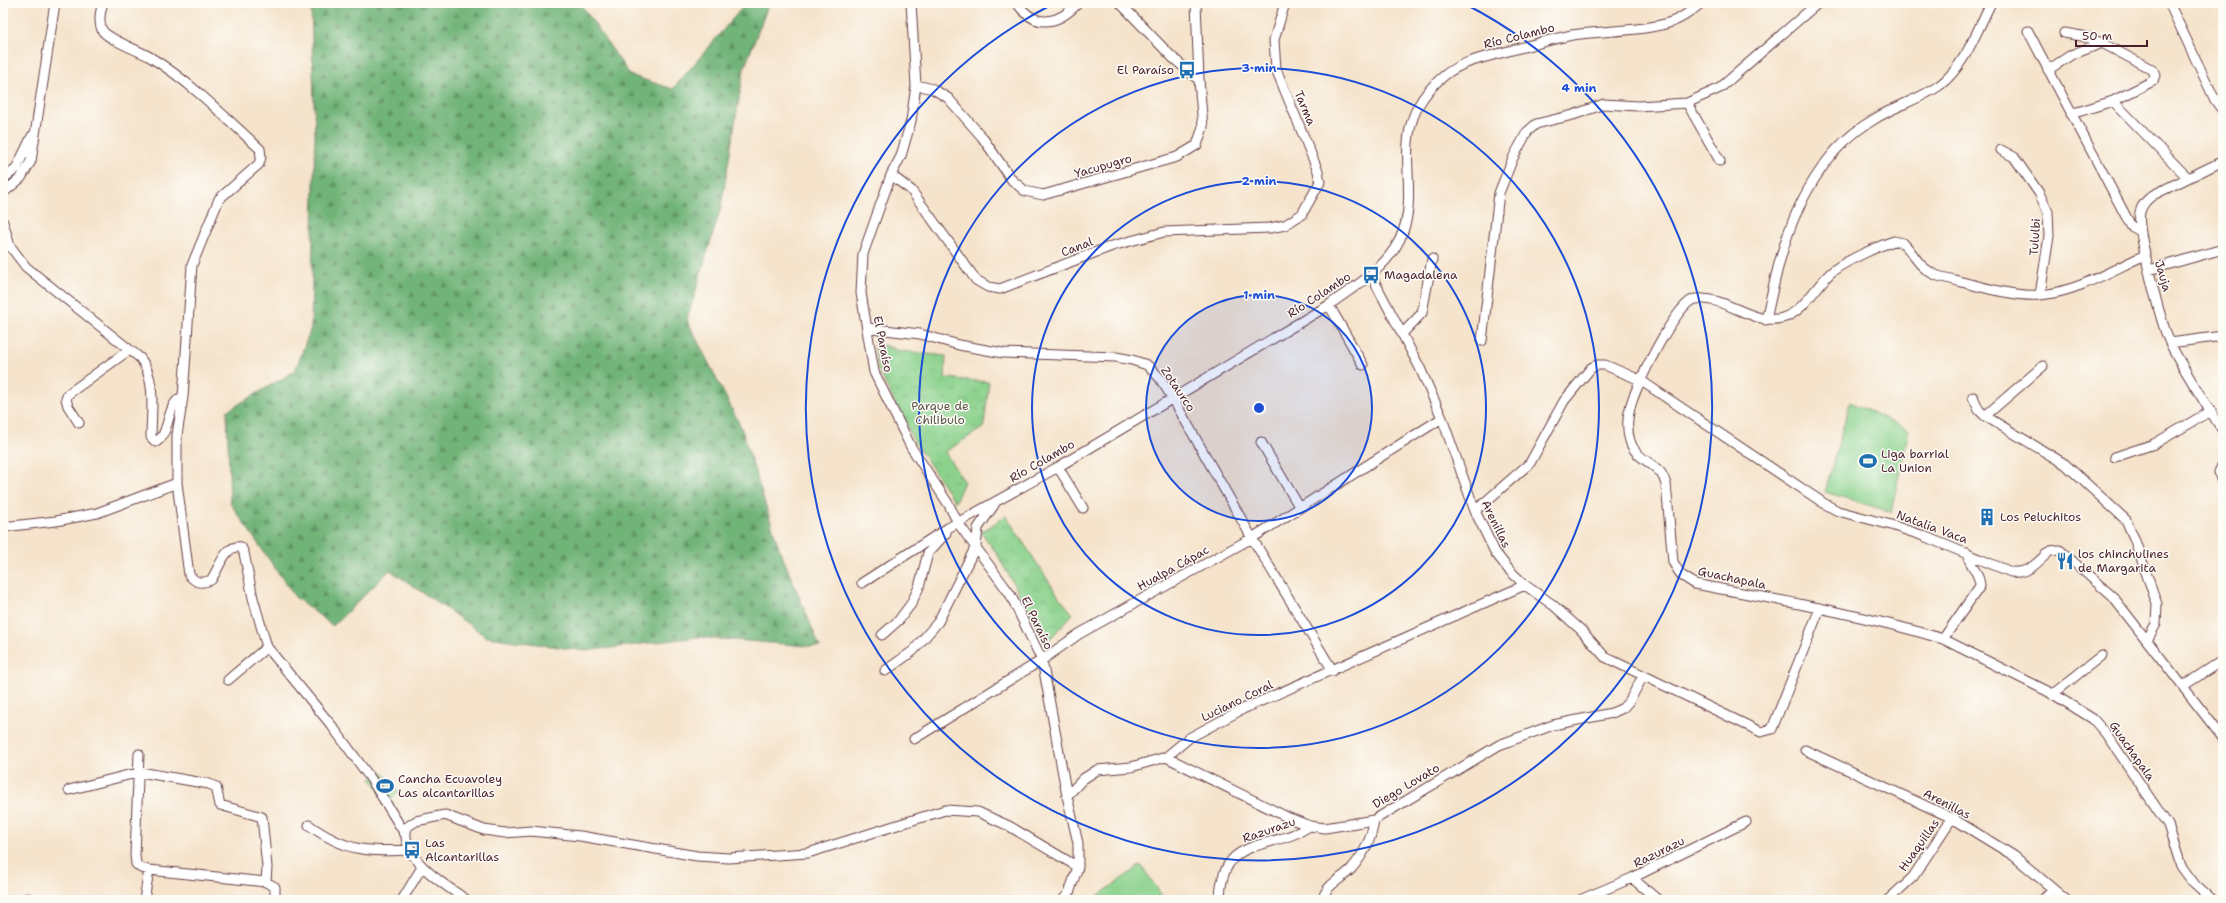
<svg xmlns="http://www.w3.org/2000/svg" width="2226" height="903" font-family="'Shantell Sans',sans-serif">
  <style>
    .grass { fill: #8cd28d; stroke: #6b785c }
    .forest { fill: url(#forest-firs); stroke: #5e6a52 }
    .park { fill: url(#park-crowns); stroke: #6b785c }
    .lines { fill: none; stroke-linecap: round; stroke-linejoin: round }
    .minor-casing { stroke: #643c43; stroke-width: 11 }
    .minor { stroke: #fff; stroke-width: 9 }
    .ring { fill: none; stroke: #1d4ed8; stroke-width: 2 }
    .labels { text-anchor: middle; stroke-width: 3; stroke-linejoin: round; paint-order: stroke }
    .street-label { font-size: 12px; fill: #4a1f2b; stroke: #fdfcf7 }
    .poi-label { font-size: 12px; fill: #4a1f2b; stroke: #fdfcf7; text-anchor: start }
    .park-label { font-size: 12px; fill: #5e5548; stroke: #fdfcf7 }
    .centre { fill: #1d4ed8; stroke: #fdfcf7; stroke-width: 2 }
    .ring-label { font-size: 12px; text-anchor: middle; font-weight: bold; fill: #1d4ed8; stroke: #fdfcf7; stroke-width: 3; stroke-linejoin: round; paint-order: stroke }
  </style>
  <defs>
    <pattern id="forest-firs" width="22" height="20" patternUnits="userSpaceOnUse"><rect width="22" height="20" fill="#71b478"/><path d="M5 1l3.5 6h-7zM16 11l3.5 6h-7z" fill="#5f9263"/></pattern>
    <pattern id="park-crowns" width="20" height="18" patternUnits="userSpaceOnUse"><rect width="20" height="18" fill="#8cd28d"/><path d="M2 6a3 3 0 1 1 6 0M12 15a3 3 0 1 1 6 0" fill="none" stroke="#7ab47a"/></pattern>
  </defs>
  <rect width="100%" height="100%" fill="#fdfcf7"/>
  <filter id="ink" filterUnits="userSpaceOnUse"><feTurbulence type="fractalNoise" baseFrequency=".025" numOctaves="2"/><feDisplacementMap in="SourceGraphic" scale="8" xChannelSelector="R" yChannelSelector="G"/><feConvolveMatrix kernelMatrix="1 2 1 2 8 2 1 2 1" color-interpolation-filters="sRGB"/></filter>
  <filter id="wash" filterUnits="userSpaceOnUse"><feTurbulence type="fractalNoise" baseFrequency=".012" numOctaves="4" result="noise"/><feDisplacementMap in="SourceGraphic" scale="16" xChannelSelector="R" yChannelSelector="G"/><feGaussianBlur stdDeviation="0.9" result="paint"/><feColorMatrix in="noise" values="0 0 0 0 0 0 0 0 0 0 0 0 0 0 0 0 0 1.4 0 .05"/><feComposite in="paint" operator="in"/></filter>
  <g filter="url(#wash)">
    <rect width="100%" height="100%" fill="#f5e3cb"/>
    <!-- grass -->
    <path class="grass" d="M 1850,402 L 1909,430 L 1891,512 L 1825,492 Z
      M 381,771 L 399,792 L 388,802 L 371,779 Z
      M 1141,865 L 1165,900 L 1092,900 Z"/>
    <!-- forest -->
    <path class="forest" d="M 317,3 L 580,3 L 630,75 L 673,89 L 746,3 L 769,3 L 744,69 L 721,207 L 687,320 L 741,427 L 779,548 L 820,647 L 698,637 L 586,651 L 487,637 L 390,570 L 333,626 L 295,597 L 230,503 L 227,411 L 295,371 L 311,328 L 315,136 L 311,8 Z"/>
    <!-- park -->
    <path class="park" d="M 874,342 L 900,351 L 946,356 L 945,378 L 989,382 L 984,427 L 945,452 L 964,482 L 955,502 L 914,441 L 878,369 Z
      M 1006,516 L 1059,597 L 1073,614 L 1046,643 L 997,554 L 981,532 Z"/>
  </g>
  <g filter="url(#ink)">
    <g class="lines">
      <!-- minor casing -->
      <g class="minor-casing">
        <path id="minor" d="M 103,3 C 100,12 98,21 102,30 C 107,39 140,51 150,57 C 191,82 225,117 260,149 L 261,157 L 259,164 L 219,199 L 192,265 L 183,397 L 177,435 L 177,483 L 189,575 C 196,583 201,584 211,580 C 219,569 225,544 241,547 L 244,553 L 253,598 L 267,647 L 332,726 L 371,779 L 405,834
          M 911,3 L 916,85 L 911,121 L 901,156 L 891,175 L 863,254 L 861,293 L 874,372 L 911,447 L 949,505 L 958,523 L 1010,594 L 1042,660 L 1067,796 L 1078,843 L 1078,867 L 1069,893 L 1063,900
          M 1017,3 C 1035,29 1058,25 1078,3
          M 1120,3 L 1172,57 L 1199,80
          M 2169,3 L 2215,100 L 2223,111
          M 2028,31 L 2131,226 L 2140,231
          M 2064,33 L 2082,36 L 2102,43
          M 2048,70 L 2071,55 L 2102,43 L 2153,70 L 2155,75 L 2153,81 L 2113,101 L 2071,114
          M 916,85 L 933,89 L 948,98 L 982,137 L 1012,180 L 1025,191 L 1043,195 L 1177,157 L 1197,145 L 1203,127 L 1199,80 L 1196,3
          M 2113,101 L 2187,177
          M 1687,103 L 1720,161
          M 2001,150 L 2014,157 L 2039,193 L 2048,212 L 2049,236 L 2040,295
          M 2223,161 L 2153,195 C 2147,200 2142,204 2140,212 C 2136,228 2162,328 2171,345 C 2186,374 2205,403 2223,431
          M 891,175 L 911,190 L 976,280 L 988,287 L 1000,289 L 1112,246 L 1164,232 L 1270,228 L 1285,225 L 1302,214 L 1320,182 L 1318,171 L 1276,69 L 1274,40 L 1285,3
          M 3,179 L 16,169 L 32,136
          M 3,193 L 21,178 L 31,161 L 55,3
          M 3,222 L 10,246 L 26,267 L 140,358 C 157,379 151,412 151,437 L 156,442 C 171,434 166,402 183,397
          M 2149,270 L 2223,249
          M 1371,275 L 1420,368 L 1442,418 L 1475,511 L 1495,552 L 1509,570 L 1525,585 L 1553,605 L 1581,630 L 1605,657 L 1761,732 L 1772,729 L 1820,608
          M 1329,305 L 1363,365
          M 1766,320 C 1780,255 1791,203 1835,151 C 1845,140 1861,127 1873,120 C 1894,106 1919,100 1940,85 C 1965,66 1977,30 1991,3
          M 867,328 L 920,334 L 959,345 L 1003,353 L 1116,357 L 1132,360 L 1147,365 L 1159,377 L 1172,397 L 1252,538 L 1333,671
          M 1402,334 L 1422,313 L 1432,259
          M 1482,341 L 1499,193 L 1513,158 L 1527,132 L 1536,124 L 1573,115 L 1604,104 L 1638,106 L 1687,103 L 1720,88 L 1818,3
          M 2170,343 L 2223,336
          M 1973,397 L 1979,410 L 1985,416 L 2065,464 L 2126,520 L 2134,538 L 2157,604 L 2156,624 L 2147,640
          M 1985,416 L 2043,366
          M 79,423 L 68,406 L 66,399 L 68,394 L 129,350
          M 1261,442 L 1300,508
          M 2115,457 L 2154,444 L 2211,411
          M 2223,464 L 2219,472 L 2223,486
          M 1058,467 L 1083,508
          M 1475,511 L 1530,463 L 1564,401 L 1591,368 L 1597,365 L 1605,365 L 1640,380 L 1825,504 L 1838,511 L 1891,525 L 1921,535 L 2011,572 C 2030,574 2037,562 2050,551 L 2060,550 L 2113,597 L 2223,738
          M 3,527 L 56,521 L 97,513 L 177,483
          M 1967,553 C 1969,565 1980,573 1980,586 L 1943,639 L 2053,694 L 2093,719 L 2107,735 L 2168,825 L 2181,866 L 2195,885 L 2212,900
          M 862,583 L 948,528 L 1058,467 L 1329,305 C 1352,288 1379,273 1395,248 C 1431,192 1376,130 1445,75 C 1461,62 1482,58 1501,53 C 1524,47 1548,40 1572,35 C 1603,30 1645,32 1674,21 C 1684,17 1693,10 1701,3
          M 882,635 L 899,620 L 911,604 L 919,587 L 928,553 L 946,533
          M 1943,639 C 1861,614 1778,600 1695,584 L 1681,575 L 1673,562 L 1666,484 C 1665,481 1663,476 1661,473 C 1651,461 1635,458 1630,441 C 1627,431 1627,419 1630,408 C 1634,389 1677,301 1695,299 C 1724,295 1754,326 1782,318 C 1805,312 1816,284 1834,270 C 1848,260 1878,246 1894,241 L 1903,243 C 1917,257 1918,268 1938,276 C 1965,282 2014,298 2040,295 C 2077,292 2112,270 2145,255
          M 885,671 L 913,651 L 938,622 L 976,546 L 978,528 L 994,505
          M 228,680 L 267,647
          M 2183,686 L 2223,660
          M 2053,694 L 2102,655
          M 914,739 L 1042,660 L 1079,634 L 1252,538 L 1442,418
          M 1805,750 L 1952,818 L 2014,856 L 2066,900
          M 139,754 L 135,855 L 136,864 L 141,868 L 149,870 L 266,882 L 275,887 L 275,900
          M 1166,757 L 1289,818 L 1310,826 L 1325,828 L 1374,820 L 1499,745 L 1553,725 L 1612,713 L 1623,708 L 1630,700 L 1643,676
          M 69,790 L 140,772 L 209,784 L 216,787 L 220,805 L 262,817 L 267,867 L 266,882
          M 1067,796 L 1083,779 L 1097,770 L 1131,767 L 1166,757 L 1189,738 L 1243,709 L 1525,585
          M 309,825 C 347,852 367,852 412,850
          M 1632,878 L 1658,900
          M 25,900 L 27,898 L 36,900
          M 144,900 L 149,870
          M 402,900 L 422,867
          M 467,900 C 446,886 398,857 407,827 L 416,821 L 445,815 L 484,830 L 505,833 L 531,831 L 580,836 L 697,856 L 729,858 L 808,853 L 945,810 L 978,812 L 1009,826 L 1078,867
          M 1220,900 C 1221,833 1270,852 1310,826
          M 1323,900 C 1325,884 1343,879 1352,868 C 1364,854 1372,838 1374,820
          M 1580,900 L 1632,878 L 1746,822
          M 1888,900 L 1913,877 L 1952,818
          M 2043,900 L 2052,889"/>
      </g>
      <!-- minor -->
      <use href="#minor" class="minor"/>
    </g>
  </g>
  <!-- distance rings -->
  <circle cx="1259" cy="408" r="113" fill="#1d4ed8" fill-opacity=".12"/>
  <g class="ring">
    <circle cx="1259" cy="408" r="113"/>
    <circle cx="1259" cy="408" r="227"/>
    <circle cx="1259" cy="408" r="340"/>
    <path d="M1465 4A453 453 0 1 1 1053 4"/>
  </g>
  <!-- icons -->
  <defs>
    <g id="bus-bare" transform="scale(1.38)"><path d="M-5-6H5V4H4V6H2V4H-2V6H-4V4H-5ZM-3.5-4V0h7V-4ZM-3.5 1.2v1.5H-2V1.2ZM2 1.2v1.5H3.5V1.2Z" fill="#1f6fb2" stroke="#fdfcf7" stroke-width="2.5" paint-order="stroke"/></g>
    <g id="stadium-bare" transform="scale(1.38)"><path d="M0-5a6.5 5 0 1 0 0 10a6.5 5 0 1 0 0-10ZM-3.5-1.8h7v3.6h-7Z" fill="#1f6fb2" stroke="#fdfcf7" stroke-width="2.5" paint-order="stroke"/></g>
    <g id="building-bare" transform="scale(1.38)"><path d="M-4-6H4V6H1V3H-1V6H-4ZM-2.5-4.3h1.7v1.8h-1.7ZM.8-4.3h1.7v1.8H.8ZM-2.5-1h1.7V.8h-1.7ZM.8-1h1.7V.8H.8Z" fill="#1f6fb2" stroke="#fdfcf7" stroke-width="2.5" paint-order="stroke"/></g>
    <g id="restaurant-bare" transform="scale(1.38)"><path d="M-5-6h1v4h1v-4h1v4h1v-4h1v5L-1.5 .5V6h-2V.5L-5-1ZM5-6V6H3V1.5H1.5Q1.5-4 5-6Z" fill="#1f6fb2" stroke="#fdfcf7" stroke-width="2.5" paint-order="stroke"/></g>
  </defs>
  <g fill-rule="evenodd">
    <use href="#bus-bare" x="1187" y="70"/>
    <use href="#bus-bare" x="1371" y="275"/>
    <use href="#stadium-bare" x="1868" y="461"/>
    <use href="#building-bare" x="1987" y="517"/>
    <use href="#restaurant-bare" x="2065" y="561"/>
    <use href="#stadium-bare" x="385" y="786"/>
    <use href="#bus-bare" x="412" y="850"/>
  </g>
  <g class="labels">
    <!-- street labels -->
    <g class="street-label">
      <text transform="translate(1519 36) rotate(-14)" y="4">Río Colambo</text>
      <text transform="translate(1305 108) rotate(67)" y="4">Tarma</text>
      <text transform="translate(1103 166) rotate(-16)" y="4">Yacupugro</text>
      <text transform="translate(2035 237) rotate(-86)" y="4">Tululbi</text>
      <text transform="translate(1077 247) rotate(-21)" y="4">Canal</text>
      <text transform="translate(2163 276) rotate(74)" y="4">Jauja</text>
      <text transform="translate(1319 295) rotate(-33)" y="4">Río Colambo</text>
      <text transform="translate(883 344) rotate(79)" y="4">El Paraíso</text>
      <text transform="translate(1178 389) rotate(56)" y="4">Zotaurco</text>
      <text transform="translate(1042 461) rotate(-30)" y="4">Río Colambo</text>
      <text transform="translate(1496 524) rotate(64)" y="4">Arenillas</text>
      <text transform="translate(1932 527) rotate(20)" y="4">Natalia Vaca</text>
      <text transform="translate(1173 568) rotate(-29)" y="4">Hualpa Cápac</text>
      <text transform="translate(1732 578) rotate(12)" y="4">Guachapala</text>
      <text transform="translate(1037 623) rotate(64)" y="4">El Paraíso</text>
      <text transform="translate(1237 701) rotate(-26)" y="4">Luciano Coral</text>
      <text transform="translate(2132 751) rotate(55)" y="4">Guachapala</text>
      <text transform="translate(1406 786) rotate(-31)" y="4">Diego Lovato</text>
      <text transform="translate(1947 804) rotate(27)" y="4">Arenillas</text>
      <text transform="translate(1269 830) rotate(-19)" y="4">Razurazu</text>
      <text transform="translate(1919 845) rotate(-55)" y="4">Huaquillas</text>
      <text transform="translate(1659 852) rotate(-26)" y="4">Razurazu</text>
    </g>
    <!-- poi labels -->
    <g class="poi-label">
      <text x="1174" y="74" text-anchor="end">El Paraíso</text>
      <text x="1384" y="279">Magadalena</text>
      <text x="1881" y="458">Liga barrial<tspan x="1881" dy="14">La Union</tspan></text>
      <text x="2000" y="521">Los Peluchitos</text>
      <text x="2078" y="558">los chinchulines<tspan x="2078" dy="14">de Margarita</tspan></text>
      <text x="398" y="783">Cancha Ecuavoley<tspan x="398" dy="14">Las alcantarillas</tspan></text>
      <text x="425" y="847">Las<tspan x="425" dy="14">Alcantarillas</tspan></text>
    </g>
    <!-- park labels -->
    <g class="park-label">
      <text x="940" y="410">Parque de<tspan x="940" dy="14">Chilibulo</tspan></text>
    </g>
  </g>
  <circle cx="1259" cy="408" r="6" class="centre"/>
  <g class="ring-label">
    <text x="1259" y="72">3 min</text>
    <text x="1579" y="92">4 min</text>
    <text x="1259" y="185">2 min</text>
    <text x="1259" y="299">1 min</text>
  </g>
  <!-- margin -->
  <rect width="2226" height="903" fill="none" stroke="#fdfcf7" stroke-width="16"/>
  <!-- scale -->
  <path d="M2076 40v6h71v-6" fill="none" stroke="#4a1f2b" stroke-width="2"/>
  <text x="2082" y="40" font-size="12" fill="#4a1f2b" stroke="#fdfcf7" stroke-width="3" paint-order="stroke">50 m</text>
</svg>
